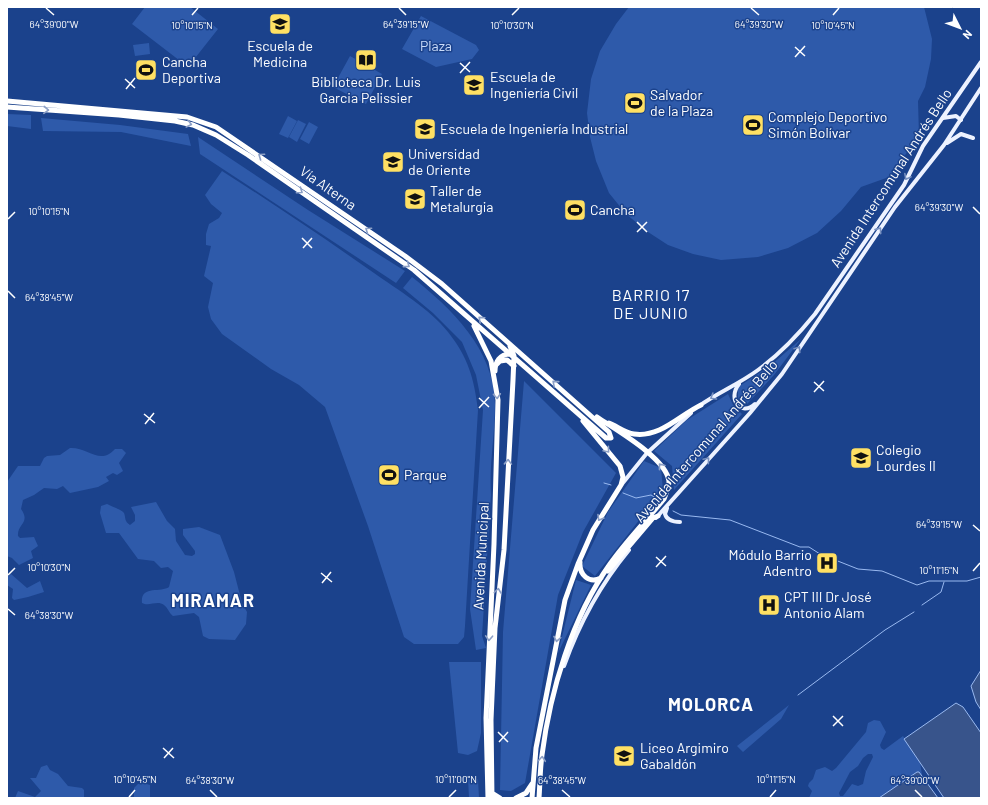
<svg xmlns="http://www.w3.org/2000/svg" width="988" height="805" font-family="Barlow,sans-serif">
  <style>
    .green { fill: #2e5aaa; fill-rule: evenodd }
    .water { fill: #38548b; stroke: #99b9f0 }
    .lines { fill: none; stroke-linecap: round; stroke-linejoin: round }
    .stream { stroke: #99b9f0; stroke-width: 1 }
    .major { stroke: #edf2ff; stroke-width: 4 }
    .highway { stroke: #fff; stroke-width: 5 }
    .oneway { stroke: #8da0c6 }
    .oneway2 { stroke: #7991c0 }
    .ticks { fill: none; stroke: #fff; stroke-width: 1.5 }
    .labels { text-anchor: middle; stroke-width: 3; stroke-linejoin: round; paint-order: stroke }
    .poi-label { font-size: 14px; fill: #fff; stroke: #1b428c; text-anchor: start }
    .park-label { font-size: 14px; fill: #ccddfa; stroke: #1b428c }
    .street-label { font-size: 14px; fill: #fff; stroke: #1b428c }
    .quarter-label { font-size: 16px; letter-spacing: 1px; fill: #fff; stroke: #1b428c }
    .district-label { font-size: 18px; font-weight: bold; letter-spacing: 1px; fill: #fff; stroke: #1b428c }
    .ticks-label { font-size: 10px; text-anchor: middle; fill: #fff; stroke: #1b428c; stroke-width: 3; stroke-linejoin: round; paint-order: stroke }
  </style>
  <rect width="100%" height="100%" fill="#1b428c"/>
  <!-- green -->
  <path class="green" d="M 145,7 L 190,7 L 218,29 L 188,67 L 132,24 Z
    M 629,7 L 924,7 L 932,39 L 931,59 L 925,87 L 918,101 L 919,136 L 889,177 L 861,187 L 841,211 L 817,233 L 788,248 L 758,257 L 721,260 L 693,254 L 668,245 L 648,232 L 626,214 L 609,193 L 596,161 L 590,137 L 587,113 L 591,79 L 600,51 L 616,24 Z
    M 421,16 L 476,45 L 479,50 L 472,59 L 436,67 L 402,49 Z
    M 149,43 L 150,54 L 135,56 L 133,45 Z
    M 350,56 L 382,74 L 366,104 L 333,87 Z
    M 154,62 L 156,74 L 138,77 L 136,65 Z
    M 7,114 L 31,115 L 31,129 L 7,126 Z
    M 288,116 L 297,121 L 288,138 L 279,134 Z
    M 41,118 L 120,125 L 188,134 L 191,146 L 121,132 L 43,131 Z
    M 298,120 L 306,124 L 297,142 L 289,137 Z
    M 309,122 L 318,127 L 309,144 L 300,139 Z
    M 198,137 L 308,210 L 405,271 L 396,283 L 200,154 Z
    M 222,171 C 274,204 324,238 374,273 C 398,290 430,309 448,332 C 468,357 474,378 478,410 L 465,626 L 464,637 L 458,644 L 414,644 L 404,637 L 368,526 L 325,407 L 299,385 L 271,369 L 222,334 L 211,319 L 208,307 L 213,283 L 204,276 L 211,246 L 206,245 L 206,234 L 209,224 L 219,218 L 222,213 L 211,204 L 205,195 Z
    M 412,277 C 452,309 494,349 495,404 C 495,435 489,465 491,495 L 482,636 L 486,648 L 476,650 L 470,609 L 483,410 L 476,375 L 462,342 L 433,313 L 403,288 Z
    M 801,339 L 774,375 L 747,404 L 738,401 L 738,387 L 770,366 Z
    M 524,381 L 616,473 L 583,532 L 558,595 L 525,783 L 511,791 L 500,790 L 503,632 Z
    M 728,394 L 733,405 L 742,414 L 674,490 L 672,466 L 654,451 L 687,420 Z
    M 70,448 C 88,447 100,466 115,449 L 122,449 L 126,453 L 119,463 L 123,471 L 117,475 L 113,473 L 106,477 L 109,481 L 98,487 L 70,493 L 63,486 L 57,489 L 44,488 L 34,495 L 23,500 L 21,509 C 31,523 17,524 18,536 L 20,538 L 34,537 L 38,546 L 31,551 L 33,558 L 19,565 L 12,558 L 7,556 L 7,482 L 18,466 L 40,466 L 44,458 L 47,456 L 60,455 Z
    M 644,461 L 661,468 L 663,490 L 595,576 L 582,566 L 608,512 Z
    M 156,502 L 167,521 L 175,529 L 176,541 L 185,555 L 192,556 L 195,554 L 195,551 L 183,535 L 183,529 L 199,527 L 220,535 L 234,572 L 242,603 L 247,612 L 246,624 L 235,640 L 209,639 L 203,636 L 199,617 L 194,613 L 173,616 C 169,613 168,608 164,605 C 157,600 149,607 142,603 C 140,585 161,593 169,587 L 173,571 L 168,567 L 161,568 L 154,561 L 138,559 L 119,533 L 106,533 L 100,513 L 101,506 L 107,504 C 111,506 122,510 124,513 C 126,518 124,521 130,525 L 135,521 L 135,515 L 131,507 Z
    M 11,574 L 27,588 L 40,581 L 44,592 L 28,597 L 14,600 L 12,598 L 13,589 L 7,585 L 7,577 Z
    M 576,580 L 591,585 L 558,653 Z
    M 449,662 L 481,662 L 481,733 L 477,751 L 468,755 L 458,753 Z
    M 789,705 L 781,719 L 743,752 L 737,746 Z
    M 874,720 L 880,721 L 886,732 L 880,745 L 881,748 L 884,750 L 903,736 L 920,762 L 922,775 L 886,798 L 809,798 L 812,791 L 808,786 L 809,783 L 813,779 L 816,770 L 825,767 L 832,771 L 836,768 L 866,732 L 868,723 ZM 868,754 L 872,754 L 873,757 L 866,771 L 863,784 L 858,786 L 852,784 L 843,796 L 840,796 L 839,793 L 850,772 L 858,766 L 863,758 Z
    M 47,765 L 50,770 L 58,774 L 68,786 L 82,788 L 84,790 L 84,798 L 15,798 L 18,791 L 35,797 L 41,791 L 30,778 L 36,778 L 41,767 Z
    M 468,778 L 478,779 L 479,798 L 469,798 Z
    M 143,783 L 150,785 L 150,798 L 134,798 L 134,788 L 138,784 Z"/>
  <!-- water -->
  <path class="water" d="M 981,670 L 981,710 L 976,702 L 971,686 Z
    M 956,703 L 963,707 L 981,733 L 981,798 L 944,798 L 904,739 Z
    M 919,772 L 938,798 L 879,798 L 917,772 Z"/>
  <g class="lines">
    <!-- stream -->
    <path class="stream" d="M 604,483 L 611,485
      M 623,493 L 636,498 L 651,495 L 656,498
      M 673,511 L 681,515 L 730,520 L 800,547 L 809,547 L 820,554 L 858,569 L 882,571 L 917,585 L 929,581 L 967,581 L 981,577
      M 922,605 L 941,592 L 944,582
      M 798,695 L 885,630 L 914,612"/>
    <!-- major -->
    <path class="major" d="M 943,118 L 956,116 L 961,120
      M 947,143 L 961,134 L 973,138
      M 739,384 C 727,399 741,417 755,404
      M 699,406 C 717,393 739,384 758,370 C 780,354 798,335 815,314 L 904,185 L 923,146 L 981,62
      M 622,484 L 647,453 L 691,413
      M 667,508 L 665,514 C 667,521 674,522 680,522
      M 656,518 L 750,413 L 782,374 L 895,207 L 944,145 L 981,88
      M 564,666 C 579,624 600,585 629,550"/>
    <!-- highway -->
    <path class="highway" d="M 7,101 L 187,117 L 216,127 L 405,256 L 442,284 L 609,432 L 611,438 L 606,438 L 414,270 L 248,155 L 216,135 L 193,125 L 175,121 L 119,115 L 7,107
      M 474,326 L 491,361 L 498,400 L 494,544 L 486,718 L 488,798
      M 497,364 L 500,361 L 507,360 L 514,366
      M 495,371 C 495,362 500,354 510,354
      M 609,423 C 617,426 625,433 634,434 C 660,438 680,415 701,405
      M 580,562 C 579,575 589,584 601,578
      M 608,571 L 653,518 L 658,516
      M 492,793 L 500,798
      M 492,798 L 491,720 L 495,628 L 504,550 L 513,380 L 514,356 L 510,346
      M 516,798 L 526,793 L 532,784
      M 532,798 L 536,748 L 565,600 L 578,564 L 593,530 L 621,485 L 623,477 L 620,466 L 583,421
      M 539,798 C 540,784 540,769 542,755 C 550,692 572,617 610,564 C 626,541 646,521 664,499 C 666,493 669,487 669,481 C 666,458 616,430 597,417"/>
  </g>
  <!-- one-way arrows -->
  <defs><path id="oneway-chevron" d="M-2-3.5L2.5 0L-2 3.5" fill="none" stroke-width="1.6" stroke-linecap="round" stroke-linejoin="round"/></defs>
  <g class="oneway">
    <use href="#oneway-chevron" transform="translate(46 110) rotate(3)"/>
    <use href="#oneway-chevron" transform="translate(189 124) rotate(14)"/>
    <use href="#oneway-chevron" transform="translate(261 156) rotate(-145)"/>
    <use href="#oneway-chevron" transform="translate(300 191) rotate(35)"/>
    <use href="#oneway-chevron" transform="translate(368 230) rotate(-145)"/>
    <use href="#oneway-chevron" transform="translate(407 265) rotate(36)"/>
    <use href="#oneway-chevron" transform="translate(481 319) rotate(-138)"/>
    <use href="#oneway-chevron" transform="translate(555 383) rotate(-139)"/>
    <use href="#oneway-chevron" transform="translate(497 396) rotate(86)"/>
    <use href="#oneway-chevron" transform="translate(607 450) rotate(50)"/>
    <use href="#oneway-chevron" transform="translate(508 462) rotate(-88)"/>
    <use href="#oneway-chevron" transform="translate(661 466) rotate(-128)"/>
    <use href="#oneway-chevron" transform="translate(600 518) rotate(120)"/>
    <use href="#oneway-chevron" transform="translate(498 591) rotate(-83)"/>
    <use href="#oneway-chevron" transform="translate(489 638) rotate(93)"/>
    <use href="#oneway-chevron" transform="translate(557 639) rotate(101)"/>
    <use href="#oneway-chevron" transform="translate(542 759) rotate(-85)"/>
  </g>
  <g class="oneway2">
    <use href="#oneway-chevron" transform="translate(907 177) rotate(118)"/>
    <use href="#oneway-chevron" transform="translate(879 230) rotate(-55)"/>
    <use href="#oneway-chevron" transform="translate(798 349) rotate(-56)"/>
    <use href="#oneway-chevron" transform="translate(713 397) rotate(149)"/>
    <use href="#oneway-chevron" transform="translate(707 460) rotate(-49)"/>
  </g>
  <!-- ticks -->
  <path class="ticks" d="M 46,8 L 54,15M 399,8 L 406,15M 751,8 L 759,15M 192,15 L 198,8M 512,15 L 519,8M 833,15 L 839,8M 795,47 L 805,56M 795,57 L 805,46M 460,63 L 470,72M 460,73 L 470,62M 125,79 L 135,88M 126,89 L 135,78M 973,207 L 980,214M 8,219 L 15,212M 637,222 L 647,232M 637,232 L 647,222M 302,238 L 312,248M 303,248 L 312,238M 8,291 L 15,298M 814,382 L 824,391M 814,392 L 824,381M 479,398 L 489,407M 479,408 L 489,397M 144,414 L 155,423M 145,424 L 154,413M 973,525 L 980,531M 656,557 L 666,566M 656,567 L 666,556M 973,571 L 980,563M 321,573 L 332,582M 8,575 L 15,568M 322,583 L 331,572M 8,609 L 15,615M 833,716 L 843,726M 833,726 L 843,716M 498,732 L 508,742M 499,742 L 508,732M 163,748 L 174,758M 164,758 L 173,748M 210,790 L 217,797M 562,790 L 570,797M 915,790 L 922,797M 129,797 L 135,790M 449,797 L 456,790M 770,797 L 776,790"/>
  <!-- icons -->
  <defs>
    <g id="university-square" transform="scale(1.15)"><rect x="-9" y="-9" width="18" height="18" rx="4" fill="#ffe063" stroke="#1b428c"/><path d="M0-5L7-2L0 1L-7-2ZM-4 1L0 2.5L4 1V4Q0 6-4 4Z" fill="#111"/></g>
    <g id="library-square" transform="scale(1.15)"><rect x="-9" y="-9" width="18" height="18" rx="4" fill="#ffe063" stroke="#1b428c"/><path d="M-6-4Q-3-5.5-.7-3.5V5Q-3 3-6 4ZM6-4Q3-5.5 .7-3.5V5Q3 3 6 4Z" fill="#111"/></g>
    <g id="stadium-square" transform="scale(1.15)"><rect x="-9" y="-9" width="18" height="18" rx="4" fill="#ffe063" stroke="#1b428c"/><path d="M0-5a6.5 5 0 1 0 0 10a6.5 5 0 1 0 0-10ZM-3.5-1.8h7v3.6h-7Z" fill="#111"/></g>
    <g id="school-square" transform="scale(1.15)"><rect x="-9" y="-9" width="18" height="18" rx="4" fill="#ffe063" stroke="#1b428c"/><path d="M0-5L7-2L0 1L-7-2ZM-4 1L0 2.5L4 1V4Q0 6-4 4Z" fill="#111"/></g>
    <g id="hospital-square" transform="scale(1.15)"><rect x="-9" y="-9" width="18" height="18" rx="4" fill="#ffe063" stroke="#1b428c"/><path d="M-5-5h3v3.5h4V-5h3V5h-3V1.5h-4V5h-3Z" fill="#111"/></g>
  </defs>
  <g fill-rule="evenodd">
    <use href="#university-square" x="280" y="24"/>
    <use href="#library-square" x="366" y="60"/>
    <use href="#stadium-square" x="146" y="70"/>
    <use href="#university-square" x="474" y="85"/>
    <use href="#stadium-square" x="635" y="103"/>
    <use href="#stadium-square" x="753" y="125"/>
    <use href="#university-square" x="425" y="129"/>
    <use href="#university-square" x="393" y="162"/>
    <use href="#university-square" x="415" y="199"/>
    <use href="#stadium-square" x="575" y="210"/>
    <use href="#school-square" x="861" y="458"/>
    <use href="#stadium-square" x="389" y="475"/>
    <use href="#hospital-square" x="827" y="563"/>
    <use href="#hospital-square" x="769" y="605"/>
    <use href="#school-square" x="624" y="756"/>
  </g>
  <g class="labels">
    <!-- poi labels -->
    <g class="poi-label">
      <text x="280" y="51" text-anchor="middle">Escuela de<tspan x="280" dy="16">Medicina</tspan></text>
      <text x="162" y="67">Cancha<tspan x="162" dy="16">Deportiva</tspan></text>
      <text x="490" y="82">Escuela de<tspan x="490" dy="16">Ingeniería Civil</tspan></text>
      <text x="366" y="87" text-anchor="middle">Biblioteca Dr. Luis<tspan x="366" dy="16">Garcia Pelissier</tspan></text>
      <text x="650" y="100">Salvador<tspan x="650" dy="16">de la Plaza</tspan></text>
      <text x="768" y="122">Complejo Deportivo<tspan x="768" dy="16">Simón Bolívar</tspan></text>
      <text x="440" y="134">Escuela de Ingeniería Industrial</text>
      <text x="408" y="159">Universidad<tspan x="408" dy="16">de Oriente</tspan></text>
      <text x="430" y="196">Taller de<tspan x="430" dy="16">Metalurgia</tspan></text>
      <text x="590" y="215">Cancha</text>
      <text x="876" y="455">Colegio<tspan x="876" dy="16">Lourdes II</tspan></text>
      <text x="404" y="480">Parque</text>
      <text x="812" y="560" text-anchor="end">Módulo Barrio<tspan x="812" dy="16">Adentro</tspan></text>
      <text x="784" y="602">CPT III Dr José<tspan x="784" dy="16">Antonio Alam</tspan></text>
      <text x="640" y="753">Liceo Argimiro<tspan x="640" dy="16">Gabaldón</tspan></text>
    </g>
    <!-- park labels -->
    <g class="park-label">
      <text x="436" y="51">Plaza</text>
    </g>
    <!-- street labels -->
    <g class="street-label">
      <text transform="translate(891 178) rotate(-57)" y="5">Avenida Intercomunal Andrés Bello</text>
      <text transform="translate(328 188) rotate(35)" y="5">Vía Alterna</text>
      <text transform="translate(706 441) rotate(-49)" y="5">Avenida Intercomunal Andrés Bello</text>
      <text transform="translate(481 556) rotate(-87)" y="5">Avenida Municipal</text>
    </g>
    <!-- quarter labels -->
    <g class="quarter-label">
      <text x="651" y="301">BARRIO 17<tspan x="651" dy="18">DE JUNIO</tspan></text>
    </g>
    <!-- district labels -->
    <g class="district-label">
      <text x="213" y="607">MIRAMAR</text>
      <text x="711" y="711">MOLORCA</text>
    </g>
  </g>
  <g class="ticks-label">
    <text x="406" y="28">64°39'15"W</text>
    <text x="54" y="28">64°39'00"W</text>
    <text x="759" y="28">64°39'30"W</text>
    <text x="192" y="29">10°10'15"N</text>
    <text x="512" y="29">10°10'30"N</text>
    <text x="833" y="29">10°10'45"N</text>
    <text x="939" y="211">64°39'30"W</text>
    <text x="49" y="215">10°10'15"N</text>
    <text x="49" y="301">64°38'45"W</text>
    <text x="939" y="528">64°39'15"W</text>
    <text x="49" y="571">10°10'30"N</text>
    <text x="939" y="574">10°11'15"N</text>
    <text x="49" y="619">64°38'30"W</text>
    <text x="135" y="783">10°10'45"N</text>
    <text x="456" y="783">10°11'00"N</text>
    <text x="776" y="783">10°11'15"N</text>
    <text x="210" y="784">64°38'30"W</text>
    <text x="562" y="784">64°38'45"W</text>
    <text x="915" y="784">64°39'00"W</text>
  </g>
  <!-- border -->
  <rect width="988" height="805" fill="none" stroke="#ffffff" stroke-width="16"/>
  <!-- north arrow -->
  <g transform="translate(960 28) rotate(132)" stroke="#1b428c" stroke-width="3" paint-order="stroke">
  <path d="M0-3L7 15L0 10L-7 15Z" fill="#ffffff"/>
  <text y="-6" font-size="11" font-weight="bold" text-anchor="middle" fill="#ffffff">N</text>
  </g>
</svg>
